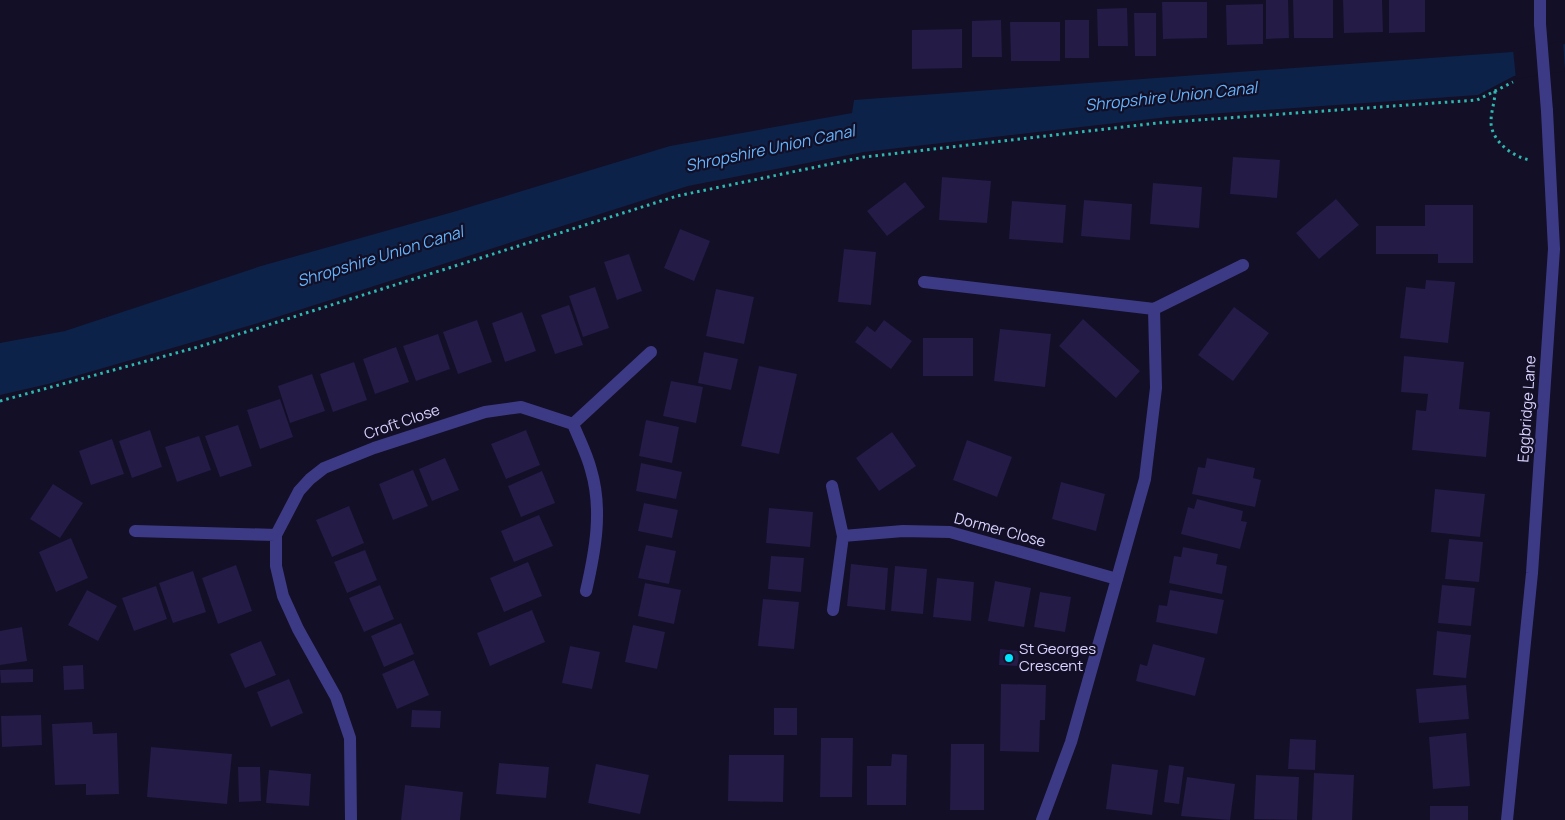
<svg xmlns="http://www.w3.org/2000/svg" width="1565" height="820" font-family="Manrope,sans-serif">
  <style>
    .water { fill: #0c2248 }
    .pier { fill: #130f26 }
    .building { fill: #241b47 }
    .lines { fill: none; stroke-linecap: round; stroke-linejoin: round }
    .path { stroke: #2fb8b0; stroke-width: 3; stroke-dasharray: 2.5 4; stroke-linecap: butt }
    .minor { stroke: #3d3a85; stroke-width: 12 }
    .tertiary { stroke: #3d3a85; stroke-width: 12 }
    .tertiary-bridge { stroke: #3d3a85; stroke-width: 12 }
    .poi-dot { fill: #00e5ff; stroke: #130f26; stroke-width: 2 }
    .labels { text-anchor: middle; stroke-width: 4.5; stroke-linejoin: round; paint-order: stroke }
    .street-label { font-size: 15px; fill: #d9d4ff; stroke: #130f26 }
    .poi-label { font-size: 15px; fill: #d9d4ff; stroke: #130f26; text-anchor: start }
    .water-label { font-size: 16px; font-style: italic; fill: #62b6ff; stroke: #130f26 }
  </style>
  <rect width="100%" height="100%" fill="#130f26"/>
  <!-- water -->
  <path class="water" d="M 1565,44 L 1565,68 L 1514,76 L 1478,95 L 1168,117 L 864,152 L 688,186 L 255,324 L 48,384 L 0,395 L 0,343 L 65,331 L 261,266 L 453,212 L 670,146 L 852,113 L 854,100 L 1512,52 Z"/>
  <!-- pier -->
  <path class="pier" d="M 1563,41 L 1565,71 L 1516,79 L 1513,49 Z"/>
  <!-- building -->
  <path class="building" d="M 1266,0 L 1288,0 L 1289,38 L 1266,39 Z
    M 1293,0 L 1333,0 L 1333,38 L 1294,38 Z
    M 1343,0 L 1382,0 L 1383,32 L 1344,33 Z
    M 1389,0 L 1425,0 L 1425,32 L 1389,33 Z
    M 1162,2 L 1207,2 L 1207,38 L 1163,39 Z
    M 1263,4 L 1263,44 L 1227,45 L 1226,5 Z
    M 1127,8 L 1128,46 L 1098,46 L 1097,9 Z
    M 1134,13 L 1156,13 L 1156,56 L 1135,56 Z
    M 1001,20 L 1002,57 L 972,57 L 972,21 Z
    M 1065,20 L 1089,20 L 1089,58 L 1065,58 Z
    M 1010,22 L 1060,22 L 1060,61 L 1011,61 Z
    M 962,29 L 962,68 L 912,69 L 912,30 Z
    M 1233,157 L 1280,160 L 1277,198 L 1230,194 Z
    M 942,177 L 991,181 L 987,223 L 939,220 Z
    M 905,182 L 925,207 L 887,236 L 867,211 Z
    M 1153,183 L 1202,187 L 1199,228 L 1150,224 Z
    M 1336,199 L 1359,225 L 1319,259 L 1296,233 Z
    M 1084,200 L 1132,204 L 1130,240 L 1081,236 Z
    M 1012,201 L 1066,205 L 1063,243 L 1009,239 Z
    M 1425,205 L 1473,205 L 1473,263 L 1438,263 L 1438,254 L 1376,254 L 1376,226 L 1425,226 Z
    M 680,229 L 710,241 L 694,281 L 664,268 Z
    M 844,249 L 876,252 L 871,305 L 838,302 Z
    M 629,254 L 642,291 L 617,300 L 604,262 Z
    M 1426,280 L 1455,282 L 1448,343 L 1400,338 L 1406,287 L 1425,289 Z
    M 595,287 L 609,328 L 583,337 L 569,296 Z
    M 716,289 L 754,297 L 744,344 L 706,336 Z
    M 569,305 L 583,345 L 555,354 L 541,315 Z
    M 1234,307 L 1269,333 L 1233,381 L 1198,355 Z
    M 522,312 L 536,351 L 505,362 L 492,323 Z
    M 1083,319 L 1140,371 L 1116,398 L 1059,346 Z
    M 477,320 L 492,362 L 458,374 L 443,332 Z
    M 884,320 L 912,341 L 891,369 L 855,342 L 867,326 L 875,332 Z
    M 1000,329 L 1051,334 L 1045,387 L 994,381 Z
    M 438,334 L 450,369 L 416,381 L 403,346 Z
    M 923,338 L 973,338 L 973,376 L 923,376 Z
    M 396,347 L 409,382 L 375,394 L 363,359 Z
    M 704,352 L 738,359 L 731,390 L 698,383 Z
    M 1404,356 L 1464,362 L 1459,409 L 1490,412 L 1486,457 L 1412,450 L 1416,410 L 1426,411 L 1428,394 L 1401,392 Z
    M 354,362 L 367,400 L 333,412 L 320,374 Z
    M 759,366 L 797,374 L 779,454 L 741,446 Z
    M 312,374 L 325,411 L 290,423 L 278,386 Z
    M 671,381 L 703,387 L 696,423 L 663,416 Z
    M 280,399 L 293,437 L 260,449 L 247,410 Z
    M 646,420 L 679,427 L 672,463 L 639,456 Z
    M 238,425 L 252,466 L 220,477 L 205,436 Z
    M 150,430 L 162,467 L 132,478 L 119,441 Z
    M 526,430 L 540,465 L 506,479 L 491,444 Z
    M 892,432 L 916,466 L 879,491 L 856,458 Z
    M 199,436 L 211,470 L 177,482 L 165,447 Z
    M 112,439 L 124,474 L 91,485 L 79,451 Z
    M 967,440 L 1012,457 L 997,497 L 953,480 Z
    M 445,458 L 459,490 L 432,501 L 419,469 Z
    M 1207,458 L 1255,468 L 1253,478 L 1261,480 L 1255,507 L 1192,494 L 1198,467 L 1205,468 Z
    M 641,463 L 682,472 L 676,499 L 636,491 Z
    M 413,470 L 428,506 L 393,520 L 379,484 Z
    M 542,471 L 555,503 L 521,517 L 508,486 Z
    M 1061,482 L 1105,494 L 1096,531 L 1052,519 Z
    M 53,484 L 83,503 L 60,538 L 30,519 Z
    M 1435,489 L 1485,494 L 1480,537 L 1431,532 Z
    M 1197,499 L 1243,511 L 1241,521 L 1247,522 L 1240,549 L 1181,534 L 1188,507 L 1194,509 Z
    M 644,503 L 678,510 L 672,538 L 638,531 Z
    M 349,506 L 364,543 L 332,557 L 316,520 Z
    M 769,508 L 813,512 L 810,547 L 766,543 Z
    M 539,515 L 553,546 L 514,562 L 501,531 Z
    M 71,538 L 88,578 L 56,592 L 39,552 Z
    M 1449,539 L 1483,542 L 1479,582 L 1445,579 Z
    M 646,545 L 676,551 L 669,584 L 638,578 Z
    M 1183,547 L 1218,554 L 1216,564 L 1227,566 L 1222,594 L 1169,583 L 1174,556 L 1181,557 Z
    M 365,550 L 377,580 L 347,593 L 334,562 Z
    M 771,556 L 804,558 L 801,592 L 768,589 Z
    M 528,562 L 542,596 L 504,612 L 490,578 Z
    M 851,564 L 888,568 L 885,610 L 847,606 Z
    M 236,565 L 252,611 L 218,624 L 202,578 Z
    M 895,566 L 927,569 L 923,614 L 891,611 Z
    M 193,571 L 206,612 L 173,623 L 159,583 Z
    M 937,578 L 974,582 L 971,621 L 933,617 Z
    M 995,581 L 1031,588 L 1024,627 L 988,621 Z
    M 645,583 L 681,590 L 674,624 L 638,616 Z
    M 380,585 L 394,619 L 364,632 L 349,598 Z
    M 1442,585 L 1475,588 L 1471,626 L 1438,623 Z
    M 156,586 L 167,619 L 134,631 L 122,598 Z
    M 87,590 L 117,606 L 98,641 L 68,625 Z
    M 1170,590 L 1224,600 L 1217,634 L 1156,622 L 1159,605 L 1167,606 Z
    M 1040,592 L 1071,597 L 1065,632 L 1034,627 Z
    M 763,599 L 799,602 L 794,649 L 758,646 Z
    M 532,610 L 545,642 L 490,666 L 477,633 Z
    M 401,623 L 414,654 L 384,667 L 371,636 Z
    M 633,625 L 665,632 L 657,669 L 625,662 Z
    M 22,627 L 27,661 L 0,665 L 0,631 Z
    M 1437,631 L 1471,635 L 1466,678 L 1433,675 Z
    M 261,641 L 276,675 L 245,688 L 230,654 Z
    M 1153,644 L 1205,658 L 1195,696 L 1136,681 L 1140,664 L 1147,666 Z
    M 570,646 L 600,652 L 592,689 L 562,683 Z
    M 1000,649 L 1019,651 L 1018,666 L 999,665 Z
    M 414,660 L 429,695 L 397,709 L 382,674 Z
    M 83,665 L 84,689 L 64,690 L 63,666 Z
    M 33,669 L 33,682 L 1,683 L 0,670 Z
    M 289,679 L 303,713 L 271,727 L 257,692 Z
    M 1001,684 L 1046,685 L 1045,720 L 1040,720 L 1039,752 L 1000,751 Z
    M 1466,685 L 1469,719 L 1419,723 L 1416,689 Z
    M 774,708 L 797,708 L 797,735 L 774,735 Z
    M 412,710 L 441,711 L 440,728 L 411,727 Z
    M 41,715 L 42,745 L 2,747 L 1,716 Z
    M 92,722 L 93,734 L 117,733 L 119,794 L 86,795 L 86,784 L 55,785 L 52,724 Z
    M 1466,733 L 1470,786 L 1433,789 L 1429,737 Z
    M 821,738 L 853,738 L 852,797 L 820,797 Z
    M 1290,739 L 1316,740 L 1315,770 L 1288,769 Z
    M 951,744 L 984,744 L 984,810 L 950,810 Z
    M 151,747 L 232,754 L 227,804 L 147,797 Z
    M 892,754 L 907,755 L 906,805 L 867,805 L 867,766 L 891,766 Z
    M 729,755 L 784,755 L 783,802 L 728,801 Z
    M 499,763 L 549,767 L 546,798 L 496,794 Z
    M 596,764 L 649,775 L 640,814 L 588,803 Z
    M 1112,764 L 1158,770 L 1152,815 L 1106,809 Z
    M 1169,765 L 1184,767 L 1179,804 L 1164,802 Z
    M 238,767 L 260,767 L 261,801 L 239,802 Z
    M 269,770 L 311,774 L 309,806 L 266,803 Z
    M 1314,773 L 1354,775 L 1352,820 L 1312,820 Z
    M 1256,775 L 1299,777 L 1297,820 L 1254,819 Z
    M 1187,777 L 1235,784 L 1230,820 L 1181,816 Z
    M 405,785 L 463,792 L 460,820 L 401,820 Z
    M 1430,806 L 1468,806 L 1468,820 L 1430,820 Z"/>
  <g class="lines">
    <!-- path -->
    <path class="path" d="M 1495,91 C 1495,102 1491,111 1491,122 C 1491,141 1513,157 1530,160
      M 0,401 L 198,347 L 677,196 L 864,157 L 1157,123 L 1477,100 L 1513,82"/>
    <!-- minor -->
    <path class="minor" d="M 924,282 L 1154,309
      M 573,424 C 579,439 587,454 591,470 C 603,510 595,552 586,591
      M 832,486 L 843,536 L 833,610
      M 135,531 L 276,535
      M 843,536 L 903,531 L 950,532 L 1117,579
      M 351,820 L 350,738 L 336,697 L 298,629 L 283,596 L 276,566 L 276,535 L 299,491 L 310,479 L 324,468 L 374,448 L 485,412 L 521,407 L 573,424 L 651,352
      M 1042,820 L 1071,742 L 1145,479 L 1156,388 L 1154,309 L 1243,265"/>
    <!-- tertiary -->
    <path class="tertiary" d="M 1540,24 L 1540,0
      M 1507,820 L 1532,573 L 1554,249 L 1547,111"/>
    <!-- tertiary-bridge -->
    <path class="tertiary-bridge" d="M 1540,24 L 1547,111"/>
  </g>
  <!-- markers -->
  <circle class="poi-dot" cx="1009" cy="658" r="5"/>
  <g class="labels">
    <!-- street labels -->
    <g class="street-label">
      <text transform="translate(1527 409) rotate(-86)" y="5">Eggbridge Lane</text>
      <text transform="translate(402 422) rotate(-19)" y="5">Croft Close</text>
      <text transform="translate(1000 530) rotate(15)" y="5">Dormer Close</text>
    </g>
    <!-- poi labels -->
    <g class="poi-label">
      <text x="1019" y="654">St Georges<tspan x="1019" dy="17">Crescent</tspan></text>
    </g>
    <!-- water labels -->
    <g class="water-label">
      <text transform="translate(1171 96) rotate(-6)" y="6">Shropshire Union Canal</text>
      <text transform="translate(770 148) rotate(-12)" y="6">Shropshire Union Canal</text>
      <text transform="translate(380 256) rotate(-17)" y="6">Shropshire Union Canal</text>
    </g>
  </g>
</svg>
